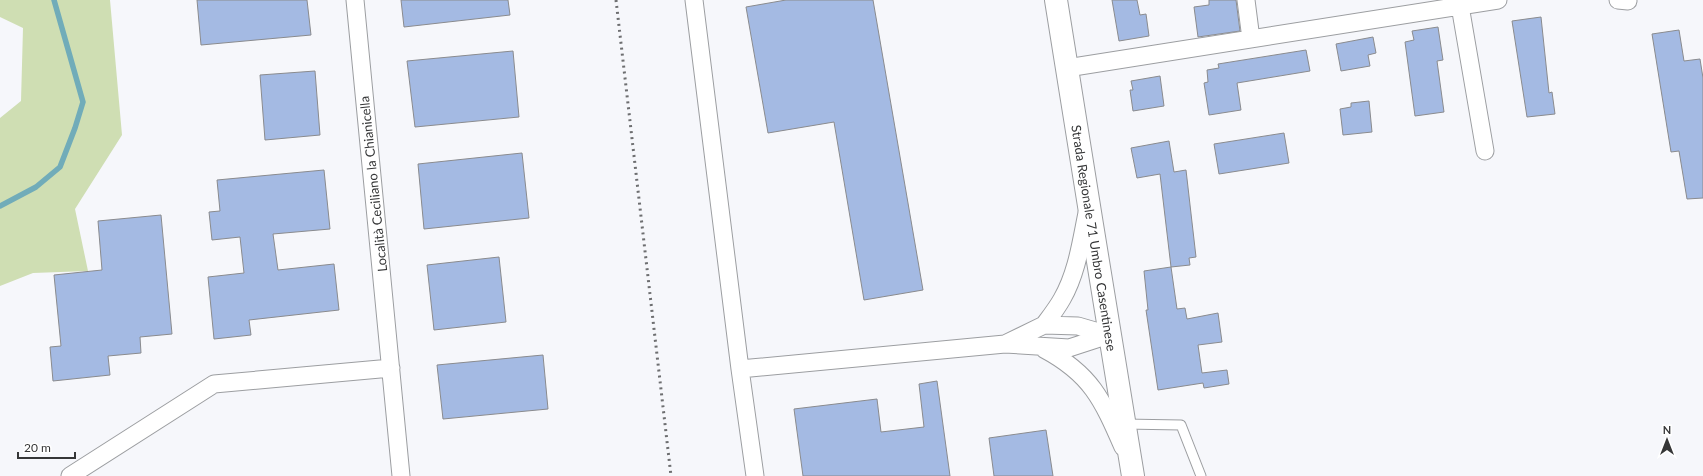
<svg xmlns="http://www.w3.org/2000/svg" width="1703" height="476" font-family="Lato,sans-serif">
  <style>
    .green { fill: #cfdeb3 }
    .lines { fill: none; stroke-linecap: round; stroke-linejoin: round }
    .stream { stroke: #71acb9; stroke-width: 5.5 }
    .building { fill: #a4bae3; stroke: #8a8b8e }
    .service-casing { stroke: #9c9ea1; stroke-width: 11 }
    .minor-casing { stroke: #9c9ea1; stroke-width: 19 }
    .primary-casing { stroke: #9c9ea1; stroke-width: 24 }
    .service { stroke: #fff; stroke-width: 9 }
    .minor { stroke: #fff; stroke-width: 17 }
    .primary { stroke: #fff; stroke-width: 22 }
    .rail { stroke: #6d6e70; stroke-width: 3; stroke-dasharray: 2 4; stroke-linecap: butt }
    .labels { text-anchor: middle; stroke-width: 4; stroke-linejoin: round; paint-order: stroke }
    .street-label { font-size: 13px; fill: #353637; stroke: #fff }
  </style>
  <rect width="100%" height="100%" fill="#f6f7fb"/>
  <!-- green -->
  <path class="green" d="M 0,0 L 110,0 L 122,135 L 75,209 L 88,271 L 33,273 L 0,286 L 0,118 L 21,101 L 23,28 L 0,17 Z"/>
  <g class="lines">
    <!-- stream -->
    <path class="stream" d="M 0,206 L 36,187 L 60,167 L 75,128 L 83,102 L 54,0"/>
  </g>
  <!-- building -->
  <path class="building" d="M 197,0 L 307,0 L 311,35 L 201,45 Z
    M 401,0 L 508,0 L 510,15 L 404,27 Z
    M 786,0 L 873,0 L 923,290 L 864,300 L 834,122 L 768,133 L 746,7 Z
    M 1112,0 L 1137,0 L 1140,15 L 1146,14 L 1149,36 L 1119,41 Z
    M 1209,0 L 1236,0 L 1240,31 L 1198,37 L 1194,7 L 1209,5 Z
    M 1541,17 L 1549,93 L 1552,92 L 1555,114 L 1527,117 L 1512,21 Z
    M 1438,27 L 1443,60 L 1437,61 L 1444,112 L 1415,116 L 1405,42 L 1414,40 L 1412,31 Z
    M 1679,30 L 1684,61 L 1700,59 L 1703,78 L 1703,198 L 1687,199 L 1679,151 L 1671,152 L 1652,34 Z
    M 1373,37 L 1376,53 L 1368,55 L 1370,66 L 1341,71 L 1336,44 Z
    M 1306,50 L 1310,71 L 1237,83 L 1241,110 L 1209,115 L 1204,83 L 1208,82 L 1207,70 L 1219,68 L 1218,64 Z
    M 513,51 L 519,117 L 415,127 L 407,61 Z
    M 315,71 L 320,135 L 265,140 L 260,75 Z
    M 1160,76 L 1164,106 L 1133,111 L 1130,90 L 1133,90 L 1131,81 Z
    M 1369,101 L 1372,132 L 1343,135 L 1340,109 L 1351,107 L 1351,103 Z
    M 1284,133 L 1289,163 L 1219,174 L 1214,144 Z
    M 1169,141 L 1174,172 L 1186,170 L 1196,257 L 1189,258 L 1190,265 L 1171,267 L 1177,309 L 1185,308 L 1187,319 L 1218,313 L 1222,342 L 1198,345 L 1202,373 L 1227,370 L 1229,384 L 1204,388 L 1203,383 L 1158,390 L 1146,310 L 1148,310 L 1144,271 L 1171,267 L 1160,174 L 1137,178 L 1131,148 Z
    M 522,153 L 529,218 L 424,229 L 418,164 Z
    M 324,170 L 330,229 L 273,234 L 278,270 L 334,264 L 339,310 L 249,320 L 251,335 L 214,339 L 208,277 L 244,273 L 240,237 L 212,240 L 209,212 L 220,211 L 217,180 Z
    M 161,215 L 172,334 L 140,337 L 141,353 L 108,356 L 110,375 L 53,381 L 50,347 L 61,346 L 54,275 L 102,270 L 98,221 Z
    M 499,257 L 506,322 L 434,330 L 427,265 Z
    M 543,355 L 548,409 L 443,419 L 437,365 Z
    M 937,381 L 950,476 L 803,476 L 794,409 L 877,399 L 881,432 L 924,427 L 919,384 Z
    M 1046,430 L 1053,476 L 994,476 L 989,438 Z"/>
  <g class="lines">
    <!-- service casing -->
    <g class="service-casing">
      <path id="service" d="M 1124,424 L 1181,425 L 1201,476"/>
    </g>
    <!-- minor casing -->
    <g class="minor-casing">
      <path id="minor" d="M 355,0 L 401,476
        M 694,0 L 740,369 L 1005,344 L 1069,348 L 1109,335
        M 1246,0 L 1251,39
        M 1459,0 L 1485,151
        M 1618,0 L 1628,1
        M 1067,68 L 1498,0
        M 1044,325 C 1050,317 1057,308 1062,299 C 1077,273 1081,242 1087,213
        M 1005,344 L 1044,325 L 1078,326 L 1109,335
        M 1044,349 C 1091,374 1102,399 1123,447
        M 740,369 L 755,476
        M 70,476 L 214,384 L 391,368"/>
    </g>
    <!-- primary casing -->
    <g class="primary-casing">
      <path id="primary" d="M 1056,0 C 1082,159 1106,317 1133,476"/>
    </g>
    <!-- service -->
    <use href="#service" class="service"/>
    <!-- minor -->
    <use href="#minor" class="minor"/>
    <!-- primary -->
    <use href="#primary" class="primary"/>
    <!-- rail -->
    <path class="rail" d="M 616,0 L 671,476"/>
  </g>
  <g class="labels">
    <!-- street labels -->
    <g class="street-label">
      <text transform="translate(373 184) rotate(-96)" y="5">Località Ceciliano la Chianicella</text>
      <text transform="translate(1094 238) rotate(81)" y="5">Strada Regionale 71 Umbro Casentinese</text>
    </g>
  </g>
  <!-- north arrow -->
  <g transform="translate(1667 440)" stroke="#ffffff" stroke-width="3" paint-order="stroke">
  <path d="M0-3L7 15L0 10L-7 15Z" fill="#353637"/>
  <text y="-6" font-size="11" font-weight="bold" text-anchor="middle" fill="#353637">N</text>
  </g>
  <!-- scale -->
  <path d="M18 452v6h57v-6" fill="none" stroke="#353637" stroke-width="2"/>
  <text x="24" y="452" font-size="12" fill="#353637" stroke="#ffffff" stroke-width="3" paint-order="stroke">20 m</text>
</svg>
